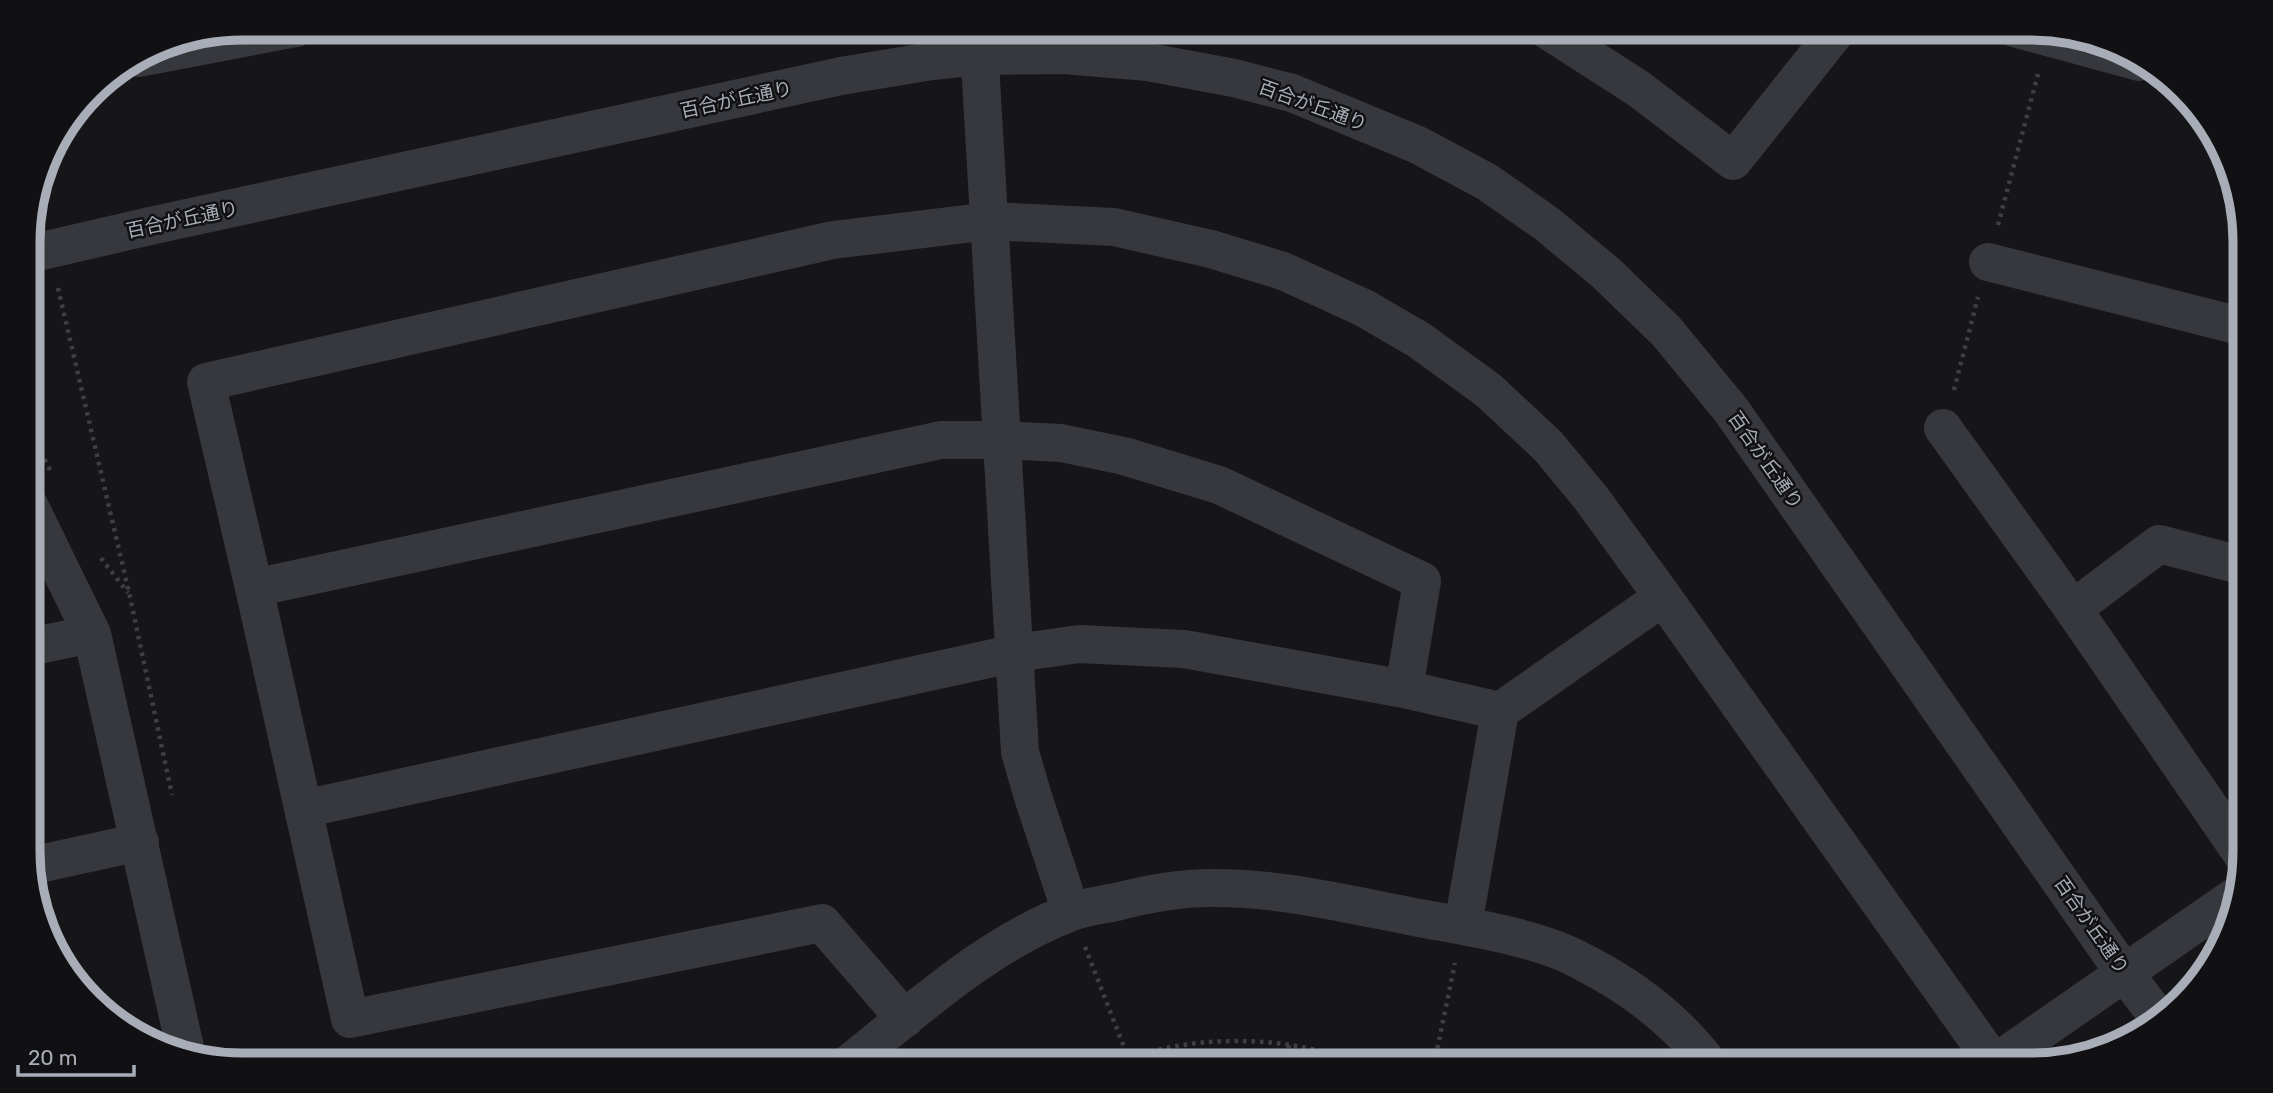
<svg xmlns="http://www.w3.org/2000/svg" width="2273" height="1093" font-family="Rubik,'Noto Sans JP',sans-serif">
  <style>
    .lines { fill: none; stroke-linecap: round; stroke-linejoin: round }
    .path { stroke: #3d3f44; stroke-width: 4.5; stroke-dasharray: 3.5 5; stroke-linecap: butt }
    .minor { stroke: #37383d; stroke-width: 38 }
    .tertiary { stroke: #37383d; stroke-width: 38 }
    .tertiary-bridge { stroke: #37383d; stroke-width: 38 }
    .labels { text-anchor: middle; stroke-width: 5; stroke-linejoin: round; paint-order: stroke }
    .street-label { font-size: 19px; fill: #a8adb8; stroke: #111113 }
    .rim { fill: none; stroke: #a8adb8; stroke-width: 9 }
  </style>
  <rect width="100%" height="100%" fill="#161618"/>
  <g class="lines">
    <!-- path -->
    <path class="path" d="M 36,199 L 40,211
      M 1998,225 L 2038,74
      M 58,288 L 130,597 L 172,795
      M 1954,390 L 1978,297
      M 29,429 L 51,472
      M 101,558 L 128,593
      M 1085,947 L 1128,1057
      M 1110,1065 C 1166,1042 1230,1036 1290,1045 C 1318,1049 1346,1058 1373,1065
      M 1286,1065 L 1289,1045
      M 1434,1065 L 1455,963"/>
    <!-- minor -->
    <path class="minor" d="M 978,28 L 1020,752 L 1034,800 L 1071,912
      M 1544,28 L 1639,89 L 1733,161 L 1839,28
      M 2014,28 L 2139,62
      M 138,58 L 296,28
      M 1988,262 L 2244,327
      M 1943,428 L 2073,609 L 2244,857
      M 29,505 L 92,634 L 186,1052
      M 254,588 L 941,440 L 1002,440 L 1061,443 L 1124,456 L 1219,485 L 1422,581 L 1404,689
      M 2073,609 L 2159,544 L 2244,566
      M 29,647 L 92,634
      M 303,809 L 1016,653 L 1079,644 L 1184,649 L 1404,689 L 1500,711
      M 30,866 L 140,842
      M 1463,926 L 1500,711 L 1663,597
      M 905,1019 L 822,923 L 350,1019 L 254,588 L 206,382 L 833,240 L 990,221 L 1114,227 L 1211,249 L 1283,271 L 1364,308 L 1419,340 L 1488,390 L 1548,446 L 1591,498 L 1663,597 L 1994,1063
      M 847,1065 C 916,1010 986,945 1069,913 C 1084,907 1101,905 1116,902 C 1147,894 1178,888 1210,888 C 1282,887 1354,906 1425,919 C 1474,928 1540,938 1583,962 C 1632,987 1676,1020 1710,1065
      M 1992,1065 L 2234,897"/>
    <!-- tertiary -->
    <path class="tertiary" d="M 150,226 L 841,76 L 932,61 L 980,56 L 1064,55 L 1148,62 L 1234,78 L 1292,93 L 1418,145 L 1487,182 L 1547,224 L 1606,273 L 1666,331 L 1731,410 L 2125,974 L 2159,1018"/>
    <!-- tertiary-bridge -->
    <path class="tertiary-bridge" d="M 29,254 L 150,226"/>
  </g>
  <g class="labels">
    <!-- street labels -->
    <g class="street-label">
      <text transform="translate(736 99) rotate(-12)" y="7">百合が丘通り</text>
      <text transform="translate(1313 105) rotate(20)" y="7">百合が丘通り</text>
      <text transform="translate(182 219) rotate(-12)" y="7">百合が丘通り</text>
      <text transform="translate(1766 460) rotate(55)" y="7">百合が丘通り</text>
      <text transform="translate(2092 925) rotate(55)" y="7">百合が丘通り</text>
    </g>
  </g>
  <!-- crop -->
  <path d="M0 0H2273V1093H0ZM242 40H2031A202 202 0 0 1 2233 242V851A202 202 0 0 1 2031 1053H242A202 202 0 0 1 40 851V242A202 202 0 0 1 242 40Z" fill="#111113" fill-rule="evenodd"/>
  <path class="rim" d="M242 40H2031A202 202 0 0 1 2233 242V851A202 202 0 0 1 2031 1053H242A202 202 0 0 1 40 851V242A202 202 0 0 1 242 40Z"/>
  <!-- scale -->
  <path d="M18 1065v10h116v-10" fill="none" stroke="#a8adb8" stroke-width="3.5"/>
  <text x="28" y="1065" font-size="21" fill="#a8adb8" stroke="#111113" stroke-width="5" paint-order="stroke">20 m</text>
</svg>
